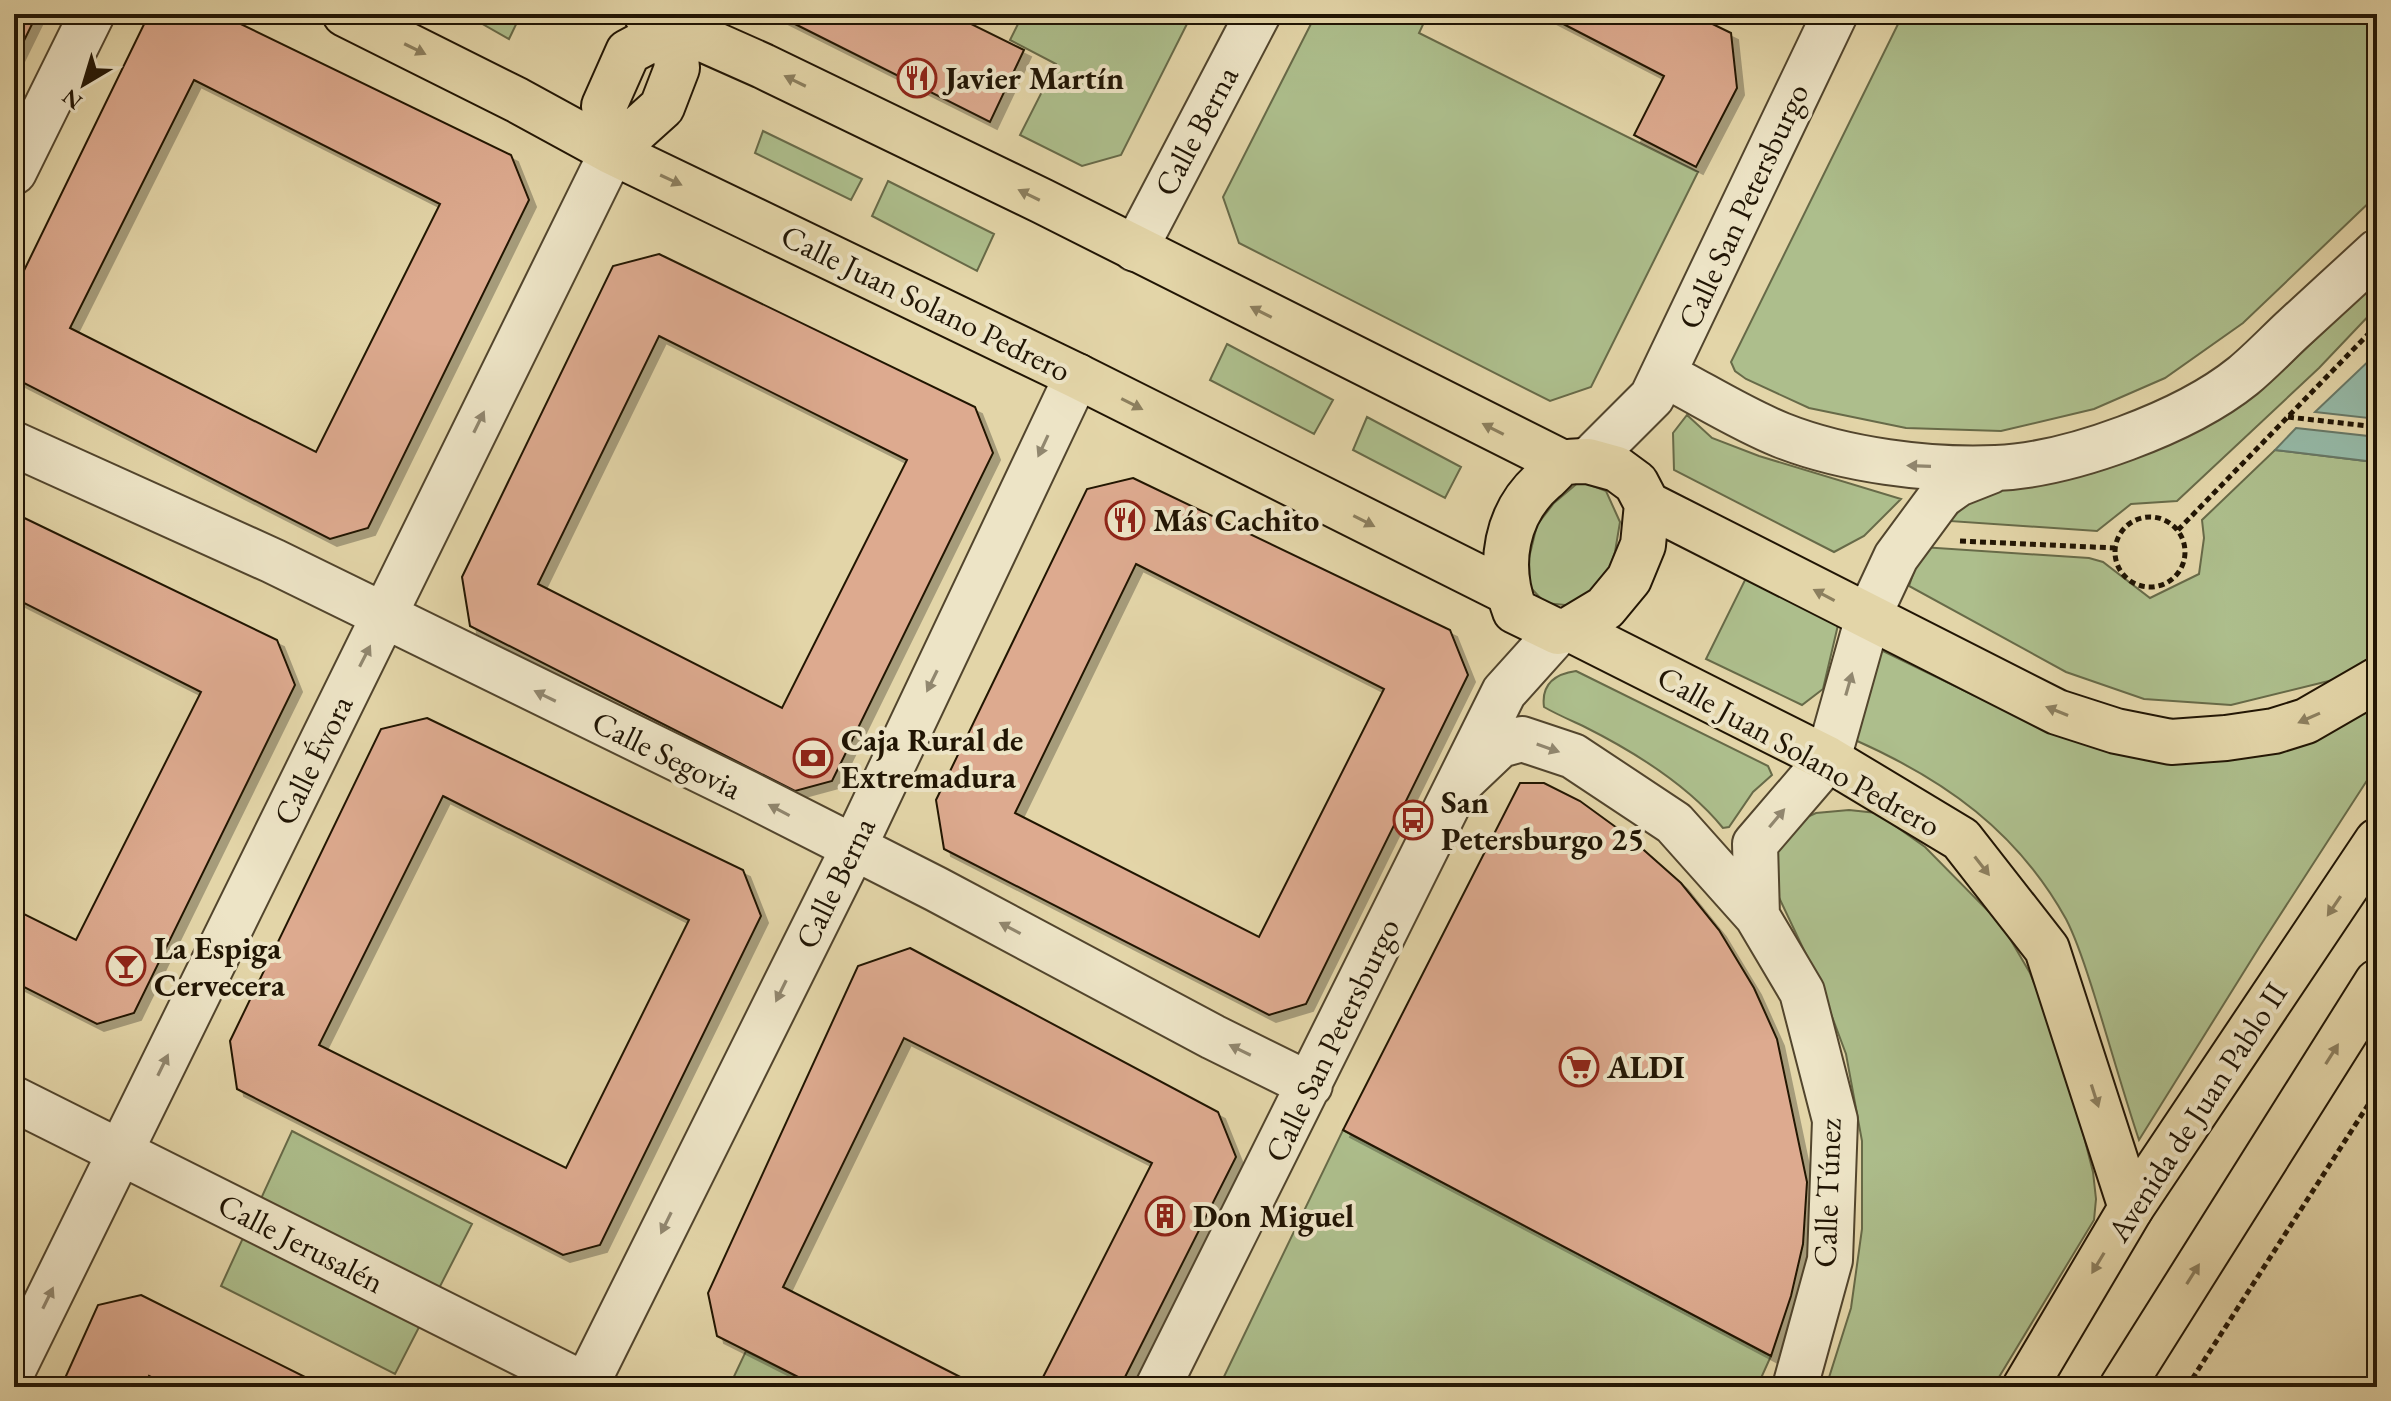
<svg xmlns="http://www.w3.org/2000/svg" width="2391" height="1401" font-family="'EB Garamond',serif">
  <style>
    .green { fill: #adbe8c; stroke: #676a48; stroke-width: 2 }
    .water { fill: #95b9a7; stroke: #677766; stroke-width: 2 }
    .building { fill: #ddaa8f; stroke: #211504; stroke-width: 2; fill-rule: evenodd; filter: url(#shadow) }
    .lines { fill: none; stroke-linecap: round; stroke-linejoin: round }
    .minor-casing { stroke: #52452d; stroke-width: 48 }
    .major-casing { stroke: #211504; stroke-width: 48 }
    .highway-casing { stroke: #211504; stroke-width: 48 }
    .path { stroke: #211504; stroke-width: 5; stroke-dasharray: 6 4; stroke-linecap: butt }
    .minor { stroke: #ede4c6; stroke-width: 44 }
    .major { stroke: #e3d5a8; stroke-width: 44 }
    .highway { stroke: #e3d5a8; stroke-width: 44 }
    .oneway { fill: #8c7f5e }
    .oneway2 { fill: #91876f }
    .labels { text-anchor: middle; stroke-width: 8; stroke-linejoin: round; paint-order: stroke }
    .poi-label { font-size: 32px; font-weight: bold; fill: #211504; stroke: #ede4c6; text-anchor: start }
    .street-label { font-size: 32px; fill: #211504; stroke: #ede4c6 }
  </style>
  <defs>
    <filter id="shadow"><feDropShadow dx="7" dy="7" stdDeviation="0" flood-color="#0004"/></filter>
  </defs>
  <rect width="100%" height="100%" fill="#e3d5a8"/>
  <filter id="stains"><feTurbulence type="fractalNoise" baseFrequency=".0025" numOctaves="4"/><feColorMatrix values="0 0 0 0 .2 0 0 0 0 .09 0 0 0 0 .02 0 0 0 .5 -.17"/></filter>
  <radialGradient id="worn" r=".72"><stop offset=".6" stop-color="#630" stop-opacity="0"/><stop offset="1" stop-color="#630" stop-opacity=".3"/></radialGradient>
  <!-- green -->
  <path class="green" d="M 465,14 L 521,14 L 509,39 Z
    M 1023,14 L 1192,14 L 1121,155 L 1082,166 L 1020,135 L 1056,64 L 1010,40 Z
    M 1316,14 L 1428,14 L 1419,33 L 1698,172 L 1591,387 L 1550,401 L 1239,243 L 1223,197 Z
    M 1903,14 L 2377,14 L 2377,195 L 2243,323 L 2165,378 L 2094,409 L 2001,431 L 1906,428 L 1809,408 L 1746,379 L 1735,371 L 1731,362 Z
    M 763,131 L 862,179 L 851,200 L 755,153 Z
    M 888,181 L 994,234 L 977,271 L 872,216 Z
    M 2377,281 L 2377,307 L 2319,368 L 2177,501 L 2131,504 L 2097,531 L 1949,521 L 1980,491 L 2093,473 L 2180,439 L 2281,372 Z
    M 1227,344 L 1333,400 L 1314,434 L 1210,380 Z
    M 1687,415 L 1712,438 L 1759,456 L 1901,499 L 1864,536 L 1834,552 L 1674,470 L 1673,433 Z
    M 1367,417 L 1461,467 L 1445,498 L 1353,450 Z
    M 2275,450 L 2374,462 L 2370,512 L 2377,513 L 2377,657 L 2345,677 L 2231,705 L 2144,699 L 2066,672 L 1909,586 L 1922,547 L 2089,558 L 2103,562 L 2150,598 L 2199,574 L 2204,538 L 2202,520 Z
    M 1580,481 L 1606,491 L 1620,522 L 1615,552 L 1605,582 L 1575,606 L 1545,603 L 1530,587 L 1529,558 L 1537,525 L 1554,503 Z
    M 1746,578 L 1838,625 L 1823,689 L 1802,705 L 1706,659 Z
    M 1879,649 L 2043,729 L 2320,736 L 2377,707 L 2377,765 L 2260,946 L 2139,1140 C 2123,1092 2109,1042 2094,994 C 2086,969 2078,942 2066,919 C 2017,831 1945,780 1855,740 Z
    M 1576,671 L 1768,766 L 1772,775 L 1753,792 L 1729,827 L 1723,828 C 1688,785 1633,751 1583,726 C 1570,720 1556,714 1544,707 C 1541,684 1555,674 1576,671 Z
    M 1849,810 L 1877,813 L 1925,847 L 2002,925 L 2030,973 L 2061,1047 L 2093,1172 L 2096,1199 L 2094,1220 L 1993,1387 L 1826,1387 L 1851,1308 L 1862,1229 L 1862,1141 L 1846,1054 L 1819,982 L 1774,887 L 1778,841 L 1794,823 L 1816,813 Z
    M 1343,1130 L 1771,1356 L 1757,1387 L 1219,1387 Z
    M 292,1131 L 472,1224 L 395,1374 L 221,1286 Z
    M 746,1351 L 818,1387 L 729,1387 Z"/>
  <!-- water -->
  <path class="water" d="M 2377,353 L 2377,385 L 2369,394 L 2377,395 L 2377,419 L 2315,412 Z
    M 2296,428 L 2377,437 L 2377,513 L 2370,512 L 2374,462 L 2275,450 Z"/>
  <!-- building -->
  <path class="building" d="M 14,14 L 37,14 L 14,61 Z
    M 149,14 L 220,14 L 511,155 L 529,200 L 368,528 L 330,539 L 14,378 L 14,291 ZM 194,80 L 440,204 L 316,452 L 70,328 Z
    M 775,14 L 951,14 L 1024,50 L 990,122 Z
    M 1544,14 L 1692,14 L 1731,33 L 1737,88 L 1696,167 L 1634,135 L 1664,76 Z
    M 659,254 L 975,407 L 993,453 L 832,781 L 795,791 L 470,626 L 462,577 L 613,266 ZM 659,336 L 907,460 L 782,708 L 538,584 Z
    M 1133,478 L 1450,630 L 1468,675 L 1306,1004 L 1269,1015 L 944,849 L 936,800 L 1087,489 ZM 1136,564 L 1384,689 L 1259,937 L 1015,813 Z
    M 14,513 L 277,640 L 295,685 L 134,1013 L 97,1024 L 14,982 L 14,909 L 76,940 L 201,692 L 14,598 Z
    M 427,718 L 743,870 L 761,916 L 600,1245 L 563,1255 L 237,1089 L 230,1041 L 381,729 ZM 443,796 L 689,920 L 566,1168 L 319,1045 Z
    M 1520,783 L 1544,783 L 1580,801 L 1628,836 L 1681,883 L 1719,930 L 1754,988 L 1777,1039 L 1807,1182 L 1803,1244 L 1791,1296 L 1771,1356 L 1343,1130 Z
    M 910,948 L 1218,1112 L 1236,1157 L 1120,1387 L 1038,1387 L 1152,1163 L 904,1038 L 783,1287 L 980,1387 L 818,1387 L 717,1336 L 708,1293 L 858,966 Z
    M 141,1295 L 325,1387 L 170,1387 L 149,1376 L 144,1387 L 61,1387 L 98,1305 Z"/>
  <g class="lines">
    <!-- minor casing -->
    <g class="minor-casing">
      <path id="minor" d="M 14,172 L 92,14
        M 1135,249 L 1258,14
        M 1663,374 C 1702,394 1741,419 1781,435 C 1844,460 1929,471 1996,468 C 2070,465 2186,422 2243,376 C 2260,362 2276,345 2292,330 C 2320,304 2349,278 2377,252
        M 14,444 L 273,561 L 747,793 L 936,889 L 1213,1037 L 1310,1085
        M 1588,461 L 1652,397 L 1835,14
        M 1460,783 L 1500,745 L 1522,739 L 1573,756 L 1674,823 L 1757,916 L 1802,992 L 1835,1120 L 1830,1260 L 1795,1387
        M 1757,916 L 1755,844 L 1828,759 L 1868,617 L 1896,557 L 1941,496 L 1958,484 L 1991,471
        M 14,1099 L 589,1387
        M 14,1368 L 612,152
        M 585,1387 L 853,849 L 1077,376
        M 1158,1387 L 1504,692 L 1558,632"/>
    </g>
    <!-- major casing -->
    <g class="major-casing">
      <path id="major" d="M 345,14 L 517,100 L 612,152 L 1077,376 L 1508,592
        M 646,14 L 763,66 L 1042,201 L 1563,463
        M 673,28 L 677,68 L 662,107 L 612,152 L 604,106 L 628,52 Z
        M 1588,461 L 1617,469 L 1636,483 L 1647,504 L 1643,545 L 1629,579 L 1605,608 L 1570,629 L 1558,632 L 1515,611 C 1497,565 1506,513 1544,480 C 1550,475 1557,466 1563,463 C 1570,461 1581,461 1588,461 Z
        M 1647,504 L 2057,712 L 2116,731 L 2171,742 L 2226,738 L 2274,731 L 2306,721 L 2377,680
        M 1570,629 L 1828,759 L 1961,839 L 2047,949 L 2131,1208"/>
    </g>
    <!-- highway casing -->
    <g class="highway-casing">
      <path id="highway" d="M 2025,1387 L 2131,1208 L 2377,841
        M 2122,1387 L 2377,982"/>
    </g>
    <!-- path -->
    <path class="path" d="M 2288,417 L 2377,427
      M2115 552a35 35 0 1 1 70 0a35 35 0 1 1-70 0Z
      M 2178,530 L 2377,325
      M 1960,541 L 2115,548
      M 2187,1387 L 2377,1091"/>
    <!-- minor -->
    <use href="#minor" class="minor"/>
    <!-- major -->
    <use href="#major" class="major"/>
    <!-- highway -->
    <use href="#highway" class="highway"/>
  </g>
  <!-- one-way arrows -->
  <defs><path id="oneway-solid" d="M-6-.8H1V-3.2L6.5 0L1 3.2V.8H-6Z" transform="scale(2)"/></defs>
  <g class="oneway">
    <use href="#oneway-solid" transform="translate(415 49) rotate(26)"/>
    <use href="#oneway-solid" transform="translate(795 81) rotate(-154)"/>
    <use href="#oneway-solid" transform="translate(671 180) rotate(25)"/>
    <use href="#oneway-solid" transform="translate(1029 195) rotate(-154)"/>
    <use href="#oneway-solid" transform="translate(1261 312) rotate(-153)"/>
    <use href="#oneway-solid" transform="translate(1132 404) rotate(27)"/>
    <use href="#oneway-solid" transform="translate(1493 429) rotate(-153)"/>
    <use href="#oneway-solid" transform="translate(1364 521) rotate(27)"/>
    <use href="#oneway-solid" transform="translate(1824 595) rotate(-152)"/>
    <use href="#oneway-solid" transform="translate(2057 711) rotate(-158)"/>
    <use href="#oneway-solid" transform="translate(2309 718) rotate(156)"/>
    <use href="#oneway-solid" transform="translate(1982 866) rotate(52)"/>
    <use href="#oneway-solid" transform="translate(2334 906) rotate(124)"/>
    <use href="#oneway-solid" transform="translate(2332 1054) rotate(-58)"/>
    <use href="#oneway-solid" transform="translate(2095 1096) rotate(72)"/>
    <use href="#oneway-solid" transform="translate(2098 1263) rotate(121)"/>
    <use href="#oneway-solid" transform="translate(2193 1274) rotate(-58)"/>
  </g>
  <g class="oneway2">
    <use href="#oneway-solid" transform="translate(479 422) rotate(-64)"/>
    <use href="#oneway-solid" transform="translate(1043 446) rotate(115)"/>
    <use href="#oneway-solid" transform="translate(1919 466) rotate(-178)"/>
    <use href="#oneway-solid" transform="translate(365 656) rotate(-63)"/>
    <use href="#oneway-solid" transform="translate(932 681) rotate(116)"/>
    <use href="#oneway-solid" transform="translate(1849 684) rotate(-74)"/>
    <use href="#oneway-solid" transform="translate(545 696) rotate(-154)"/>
    <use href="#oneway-solid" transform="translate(1548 748) rotate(19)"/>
    <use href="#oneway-solid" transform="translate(779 810) rotate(-152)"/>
    <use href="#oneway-solid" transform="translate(1777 818) rotate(-50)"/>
    <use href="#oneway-solid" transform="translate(1010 928) rotate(-152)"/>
    <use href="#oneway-solid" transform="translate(781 991) rotate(116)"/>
    <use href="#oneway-solid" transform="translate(1240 1050) rotate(-154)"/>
    <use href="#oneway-solid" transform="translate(163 1065) rotate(-64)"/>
    <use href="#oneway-solid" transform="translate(666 1223) rotate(116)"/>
    <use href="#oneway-solid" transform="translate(48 1298) rotate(-64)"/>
  </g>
  <!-- icons -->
  <defs>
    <g id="restaurant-ring" transform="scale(2)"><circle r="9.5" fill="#ede4c6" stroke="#8f2418" stroke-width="1.5"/><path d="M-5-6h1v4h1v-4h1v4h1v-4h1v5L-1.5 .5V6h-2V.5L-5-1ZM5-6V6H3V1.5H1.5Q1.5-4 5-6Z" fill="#8f2418"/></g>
    <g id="bank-ring" transform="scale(2)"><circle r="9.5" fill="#ede4c6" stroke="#8f2418" stroke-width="1.5"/><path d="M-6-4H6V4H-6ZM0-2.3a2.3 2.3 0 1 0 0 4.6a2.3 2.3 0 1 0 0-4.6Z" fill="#8f2418"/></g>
    <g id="bus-ring" transform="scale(2)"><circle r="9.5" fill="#ede4c6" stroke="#8f2418" stroke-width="1.5"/><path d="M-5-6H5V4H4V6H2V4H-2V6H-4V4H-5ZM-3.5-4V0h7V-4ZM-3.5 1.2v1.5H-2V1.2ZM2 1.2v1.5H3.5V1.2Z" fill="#8f2418"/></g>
    <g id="bar-ring" transform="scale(2)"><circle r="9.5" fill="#ede4c6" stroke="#8f2418" stroke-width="1.5"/><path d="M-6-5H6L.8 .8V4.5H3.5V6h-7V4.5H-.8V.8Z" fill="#8f2418"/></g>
    <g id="supermarket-ring" transform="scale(2)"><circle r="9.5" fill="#ede4c6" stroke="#8f2418" stroke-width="1.5"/><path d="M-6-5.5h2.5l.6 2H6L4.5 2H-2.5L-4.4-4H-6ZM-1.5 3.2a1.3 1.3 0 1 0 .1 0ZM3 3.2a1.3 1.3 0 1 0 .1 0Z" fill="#8f2418"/></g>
    <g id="building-ring" transform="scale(2)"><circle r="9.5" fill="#ede4c6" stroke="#8f2418" stroke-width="1.5"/><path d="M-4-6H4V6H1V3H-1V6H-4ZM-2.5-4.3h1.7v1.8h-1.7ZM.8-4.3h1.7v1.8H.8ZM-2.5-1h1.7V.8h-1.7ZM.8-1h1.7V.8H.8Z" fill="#8f2418"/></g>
  </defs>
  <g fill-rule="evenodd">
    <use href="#restaurant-ring" x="917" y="78"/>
    <use href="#restaurant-ring" x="1125" y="520"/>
    <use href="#bank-ring" x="813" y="758"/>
    <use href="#bus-ring" x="1413" y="820"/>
    <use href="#bar-ring" x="126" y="966"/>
    <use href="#supermarket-ring" x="1579" y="1067"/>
    <use href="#building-ring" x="1165" y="1216"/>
  </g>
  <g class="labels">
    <!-- poi labels -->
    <g class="poi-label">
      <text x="945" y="89">Javier Martín</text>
      <text x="1153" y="531">Más Cachito</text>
      <text x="841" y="751">Caja Rural de<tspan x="841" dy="37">Extremadura</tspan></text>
      <text x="1441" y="813">San<tspan x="1441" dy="37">Petersburgo 25</tspan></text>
      <text x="154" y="959">La Espiga<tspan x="154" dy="37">Cervecera</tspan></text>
      <text x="1607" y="1078">ALDI</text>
      <text x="1193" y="1227">Don Miguel</text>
    </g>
    <!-- street labels -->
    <g class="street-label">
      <text transform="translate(1196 131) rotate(-62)" y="11">Calle Berna</text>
      <text transform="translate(1743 206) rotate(-65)" y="11">Calle San Petersburgo</text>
      <text transform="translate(926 303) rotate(26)" y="11">Calle Juan Solano Pedrero</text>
      <text transform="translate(1799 751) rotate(29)" y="11">Calle Juan Solano Pedrero</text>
      <text transform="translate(667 755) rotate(26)" y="11">Calle Segovia</text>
      <text transform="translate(313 760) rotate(-64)" y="11">Calle Évora</text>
      <text transform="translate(835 883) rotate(-64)" y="11">Calle Berna</text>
      <text transform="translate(1332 1040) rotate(-64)" y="11">Calle San Petersburgo</text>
      <text transform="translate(2197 1112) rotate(-57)" y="11">Avenida de Juan Pablo II</text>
      <text transform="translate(1827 1193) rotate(-88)" y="11">Calle Túnez</text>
      <text transform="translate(301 1243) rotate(27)" y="11">Calle Jerusalén</text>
    </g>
  </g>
  <!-- margin -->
  <rect width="2391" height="1401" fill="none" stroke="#e3d5a8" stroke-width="48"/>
  <rect x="16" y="16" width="2359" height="1369" fill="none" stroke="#211504" stroke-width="4"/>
  <rect x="24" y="24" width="2343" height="1353" fill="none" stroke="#211504" stroke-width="2"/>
  <!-- north arrow -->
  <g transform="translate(84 84) rotate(218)" stroke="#ede4c6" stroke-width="6" paint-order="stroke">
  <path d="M0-6L14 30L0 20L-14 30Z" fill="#211504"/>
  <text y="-12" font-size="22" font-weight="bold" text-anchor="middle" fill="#211504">N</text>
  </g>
  <rect width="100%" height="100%" filter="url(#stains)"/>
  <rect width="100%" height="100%" fill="url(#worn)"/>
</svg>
